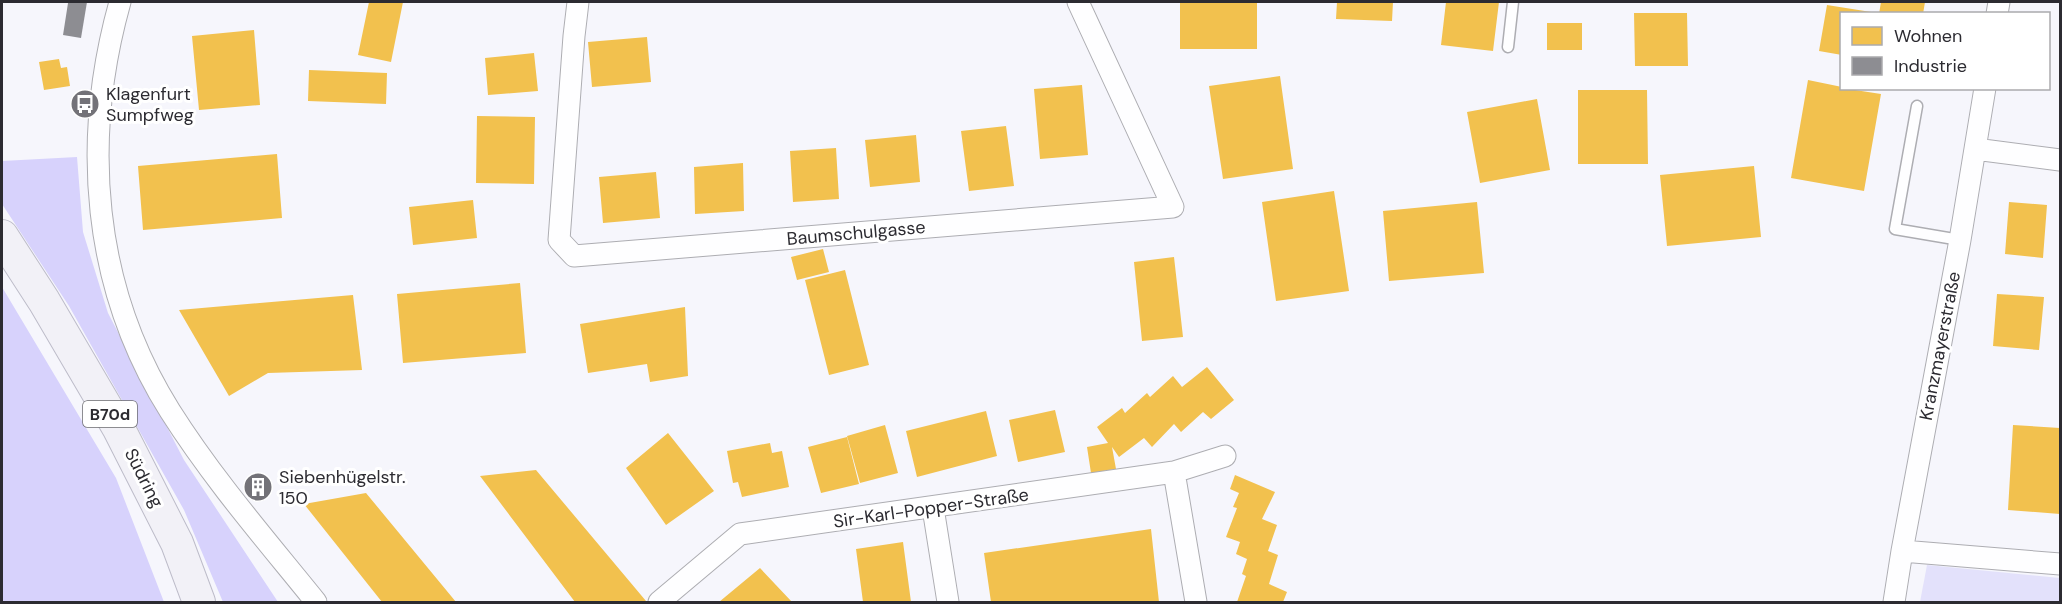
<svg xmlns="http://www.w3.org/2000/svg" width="2062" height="604" font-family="'DM Sans',sans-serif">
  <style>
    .green { fill: #e3e1fb }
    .forest { fill: #d7d2fc }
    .homes { fill: #f2c14e }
    .industry { fill: #8d8d92 }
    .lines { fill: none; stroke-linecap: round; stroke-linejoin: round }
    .lane-casing { stroke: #adadb2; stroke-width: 13 }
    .street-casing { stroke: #adadb2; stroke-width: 23 }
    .primary-casing { stroke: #bdbcc9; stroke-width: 34 }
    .lane { stroke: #fefeff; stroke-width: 10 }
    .street { stroke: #fefeff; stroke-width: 21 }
    .primary { stroke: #f2f1f7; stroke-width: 32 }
    .labels { text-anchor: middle; stroke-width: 6; stroke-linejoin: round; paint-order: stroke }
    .shield { fill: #fff; stroke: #6b6b6f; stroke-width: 1.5 }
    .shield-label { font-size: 16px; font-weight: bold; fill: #2c2b31 }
    .poi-label { font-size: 18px; fill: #2c2b31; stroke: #fff; text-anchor: start }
    .street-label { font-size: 18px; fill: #2c2b31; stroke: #fff }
  </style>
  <rect width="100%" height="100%" fill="#f6f6fc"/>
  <!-- green -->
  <path class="green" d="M 1927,565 L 2060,578 L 2060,602 L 1920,602 Z"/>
  <!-- forest -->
  <path class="forest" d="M 77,157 L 83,232 L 108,313 L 184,460 L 278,602 L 223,602 L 184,510 L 69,306 L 2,204 L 2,161 Z
    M 2,287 L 116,478 L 164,602 L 2,602 Z"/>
  <!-- homes -->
  <path class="homes" d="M 369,2 L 403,2 L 391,62 L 358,55 Z
    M 1180,2 L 1257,2 L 1257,49 L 1180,49 Z
    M 1337,2 L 1393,2 L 1392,21 L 1336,19 Z
    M 1446,2 L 1499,2 L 1493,51 L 1441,45 Z
    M 1881,2 L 1925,2 L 1923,14 L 1879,14 Z
    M 1827,5 L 1871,12 L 1842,14 L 1842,55 L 1819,51 Z
    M 1634,13 L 1687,13 L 1688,66 L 1635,66 Z
    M 1547,23 L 1582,23 L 1582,50 L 1547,50 Z
    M 254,30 L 260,105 L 199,110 L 192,36 Z
    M 647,37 L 651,82 L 592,87 L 588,42 Z
    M 534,53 L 538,91 L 488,95 L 485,58 Z
    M 59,59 L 61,68 L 67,67 L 70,86 L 44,90 L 39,62 Z
    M 309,70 L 387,73 L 386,104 L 308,101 Z
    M 1280,76 L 1293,169 L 1223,179 L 1209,86 Z
    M 1808,80 L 1842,87 L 1842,88 L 1881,94 L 1864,191 L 1791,178 Z
    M 1082,85 L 1088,155 L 1040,159 L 1034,89 Z
    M 1578,90 L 1647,90 L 1648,164 L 1578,164 Z
    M 1537,99 L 1550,170 L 1480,183 L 1467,112 Z
    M 477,116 L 535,117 L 534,184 L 476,183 Z
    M 1006,126 L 1014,186 L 969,191 L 961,131 Z
    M 916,135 L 920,182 L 870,187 L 865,140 Z
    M 836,148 L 839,199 L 793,202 L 790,151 Z
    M 277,154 L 282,218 L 143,230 L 138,166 Z
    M 743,163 L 744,211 L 695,214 L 694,167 Z
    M 1754,166 L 1761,237 L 1667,246 L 1660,175 Z
    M 656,172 L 660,218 L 603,223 L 599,177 Z
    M 1334,191 L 1349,291 L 1276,301 L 1262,202 Z
    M 473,200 L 477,238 L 413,245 L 409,207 Z
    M 1477,202 L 1484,273 L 1389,281 L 1383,211 Z
    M 2009,202 L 2047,205 L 2043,258 L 2005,254 Z
    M 823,249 L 829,272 L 797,280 L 791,257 Z
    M 1174,257 L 1183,337 L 1142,341 L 1134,262 Z
    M 845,270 L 869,365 L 829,375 L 805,280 Z
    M 520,283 L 526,353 L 403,363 L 397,294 Z
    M 1997,294 L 2044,297 L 2039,350 L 1993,346 Z
    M 353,295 L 362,370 L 268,373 L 229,396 L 179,310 Z
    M 685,307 L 688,376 L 650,382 L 647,364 L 588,373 L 580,324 Z
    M 1207,367 L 1234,400 L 1211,419 L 1203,412 L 1181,432 L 1174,424 L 1152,447 L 1144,438 L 1119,457 L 1112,447 L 1116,469 L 1091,473 L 1087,447 L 1108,443 L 1097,427 L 1122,408 L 1125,413 L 1147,393 L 1150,397 L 1173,376 L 1182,387 Z
    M 1055,410 L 1065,452 L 1018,462 L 1009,420 Z
    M 986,411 L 997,456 L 917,477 L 906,431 Z
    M 885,425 L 898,473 L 860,483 L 847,436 Z
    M 2013,425 L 2060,428 L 2060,514 L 2008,510 Z
    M 668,433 L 714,491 L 666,525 L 626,468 Z
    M 847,437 L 859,484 L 821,493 L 808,447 Z
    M 770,443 L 772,453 L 782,451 L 789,487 L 742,497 L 738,482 L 733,483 L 727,451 Z
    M 536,470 L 646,601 L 575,602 L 480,476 Z
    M 1235,475 L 1275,492 L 1262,519 L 1277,525 L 1268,551 L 1278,555 L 1269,584 L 1287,592 L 1283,602 L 1237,602 L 1246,576 L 1242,574 L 1247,559 L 1236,554 L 1240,542 L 1226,537 L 1237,508 L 1233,507 L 1239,493 L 1230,489 Z
    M 256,476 L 270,491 L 260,499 L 247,484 Z
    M 366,493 L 456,602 L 382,602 L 304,504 Z
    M 1151,529 L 1159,602 L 991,602 L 984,553 Z
    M 903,542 L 911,602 L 863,602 L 856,549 Z
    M 760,568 L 792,602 L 719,602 Z"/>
  <!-- industry -->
  <path class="industry" d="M 74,2 L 87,2 L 81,38 L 63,35 L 68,3 Z"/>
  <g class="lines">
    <!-- lane casing -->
    <g class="lane-casing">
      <path id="lane" d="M 1508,47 L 1513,2
        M 1917,106 L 1895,229 L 1960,240"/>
    </g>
    <!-- street casing -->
    <g class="street-casing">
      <path id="street" d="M 120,2 C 81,141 92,287 170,411 C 213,479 266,540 316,602
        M 578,2 L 574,36 L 559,240 L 574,256 L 1173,207 L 1078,2
        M 1997,14 L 1999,2
        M 1975,149 L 2060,160
        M 1174,472 L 1196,602
        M 933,508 L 948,602
        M 1902,551 L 2060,564
        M 659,602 L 740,534 L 1174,472 L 1225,456
        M 1894,602 L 1902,551 L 1960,240 L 1985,88"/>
    </g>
    <!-- primary casing -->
    <g class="primary-casing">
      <path id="primary" d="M 2,236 L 44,301 L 119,429 L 177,543 L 199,602"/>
    </g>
    <!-- lane -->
    <use href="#lane" class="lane"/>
    <!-- street -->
    <use href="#street" class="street"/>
    <!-- primary -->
    <use href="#primary" class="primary"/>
  </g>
  <!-- icons -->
  <defs>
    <g id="bus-disc" transform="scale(1.5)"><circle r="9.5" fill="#737278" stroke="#fff"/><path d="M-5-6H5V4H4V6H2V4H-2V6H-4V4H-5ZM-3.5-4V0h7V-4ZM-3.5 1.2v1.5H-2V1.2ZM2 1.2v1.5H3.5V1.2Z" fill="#fff"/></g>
    <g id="building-disc" transform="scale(1.5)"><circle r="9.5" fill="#737278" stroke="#fff"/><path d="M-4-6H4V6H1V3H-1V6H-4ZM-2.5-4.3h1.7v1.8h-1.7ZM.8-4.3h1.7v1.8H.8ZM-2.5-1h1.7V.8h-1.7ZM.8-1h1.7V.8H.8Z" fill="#fff"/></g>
  </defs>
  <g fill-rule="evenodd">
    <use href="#bus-disc" x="85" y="104"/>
    <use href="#building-disc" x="258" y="487"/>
  </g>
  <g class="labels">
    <!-- shield labels -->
    <rect class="shield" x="83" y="401" width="54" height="26" rx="4.5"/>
    <g class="shield-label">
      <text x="110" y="420">B70d</text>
    </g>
    <!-- poi labels -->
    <g class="poi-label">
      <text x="106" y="100">Klagenfurt<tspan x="106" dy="21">Sumpfweg</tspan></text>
      <text x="279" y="483">Siebenhügelstr.<tspan x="279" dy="21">150</tspan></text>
    </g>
    <!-- street labels -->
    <g class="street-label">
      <text transform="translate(856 233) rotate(-5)" y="6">Baumschulgasse</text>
      <text transform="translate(1940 346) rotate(-79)" y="6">Kranzmayerstraße</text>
      <text transform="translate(144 478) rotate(63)" y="6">Südring</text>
      <text transform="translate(931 508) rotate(-8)" y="6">Sir-Karl-Popper-Straße</text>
    </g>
  </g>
  <!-- border -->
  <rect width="2062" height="604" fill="none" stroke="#2c2b31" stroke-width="6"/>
  <!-- legend -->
  <rect x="1840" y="12" width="210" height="78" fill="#ffffff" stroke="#abaaad" stroke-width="1.5"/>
  <rect x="1852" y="27" width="30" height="18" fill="#f2c14e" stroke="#abaaad" stroke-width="1.5"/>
  <text x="1894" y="42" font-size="18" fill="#2c2b31">Wohnen</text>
  <rect x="1852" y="57" width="30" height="18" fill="#8d8d92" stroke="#abaaad" stroke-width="1.5"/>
  <text x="1894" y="72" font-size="18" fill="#2c2b31">Industrie</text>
</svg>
